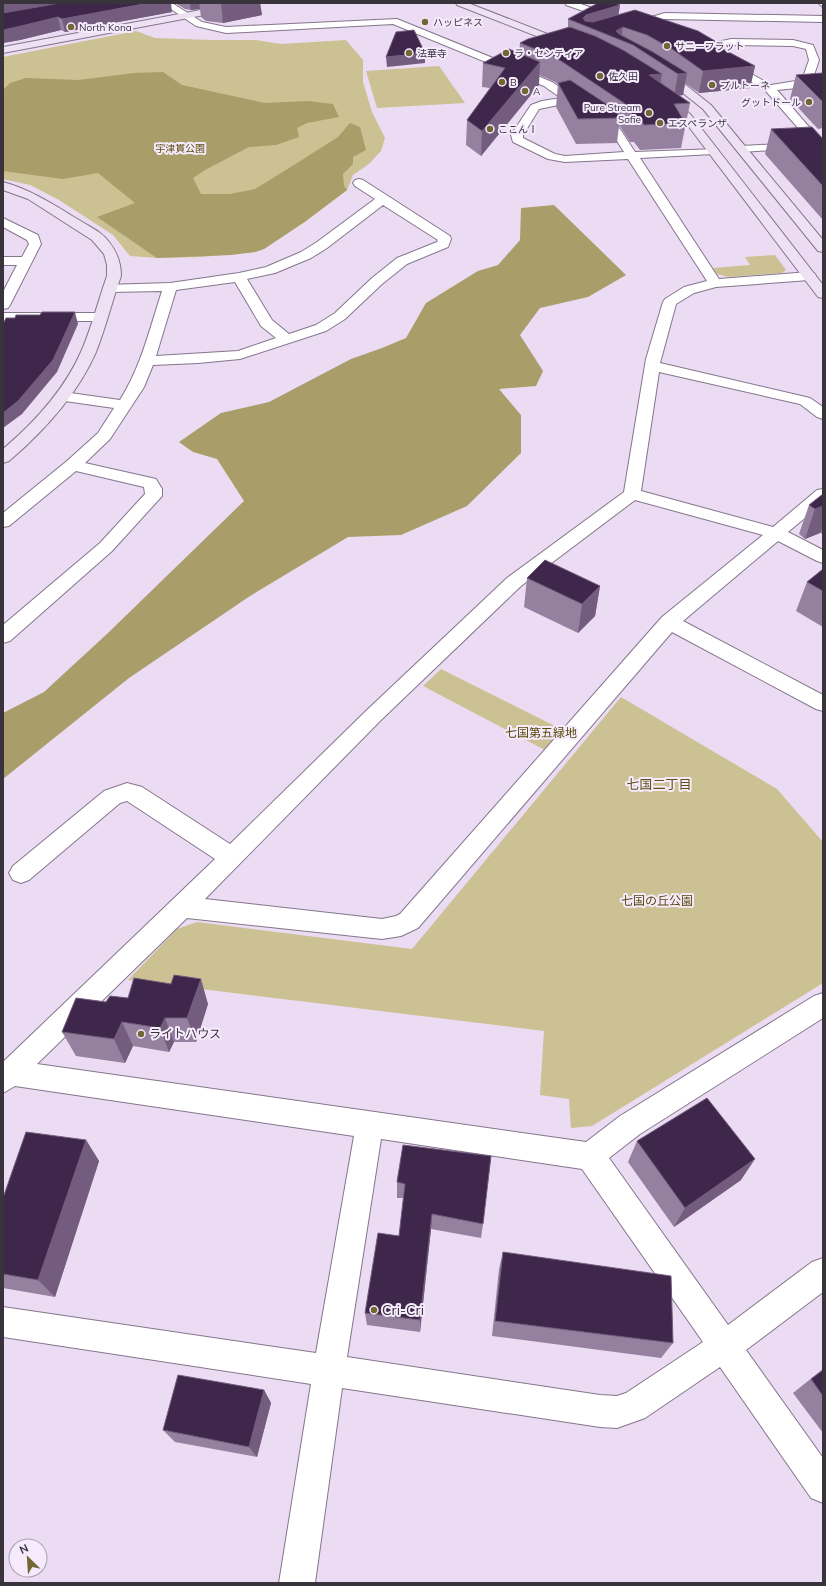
<svg xmlns="http://www.w3.org/2000/svg" width="826" height="1586" font-family="Mulish,'Noto Sans JP',sans-serif">
  <style>
    .green { fill: #ccc192 }
    .forest { fill: #a99d6a }
    .lines { fill: none; stroke-linecap: round; stroke-linejoin: round }
    .street-casing { stroke: #84768b; stroke-width: 2 }
    .secondary-casing { stroke: #84768b; stroke-width: 2 }
    .street { fill: #fff; fill-rule: evenodd }
    .secondary { fill: #ede1f3; fill-rule: evenodd }
    .wall { fill: #95809f }
    .shaded-wall { fill: #735c7d }
    .building { fill: #3f264b; stroke: #735c7d }
    .poi-dot { fill: #726734; stroke: #f6eafd; stroke-width: 1.5 }
    .labels { text-anchor: middle; stroke-width: 4; stroke-linejoin: round; paint-order: stroke }
    .far-poi-label { font-size: 10px; fill: #39333c; stroke: #f6eafd; text-anchor: start }
    .far-park-label { font-size: 10px; fill: #584b09; stroke: #f6eafd }
    .park-label { font-size: 12px; fill: #584b09; stroke: #f6eafd }
    .poi-label { font-size: 12px; fill: #39333c; stroke: #f6eafd; text-anchor: start }
    .neighbourhood-label { font-size: 13px; fill: #5f5215; stroke: #f6eafd }
    .near-poi-label { font-size: 14px; fill: #39333c; stroke: #f6eafd; text-anchor: start }
  </style>
  <rect width="100%" height="100%" fill="#ebdbf3"/>
  <!-- green -->
  <path class="green" d="M 136,31 L 155,38 L 212,40 L 256,40 L 281,44 L 346,40 L 363,60 L 363,82 L 372,112 L 385,138 L 381,151 L 369,164 L 353,175 L 347,190 L 306,221 L 264,249 L 255,252 L 201,257 L 157,258 L 130,256 L 113,235 L 59,200 L 30,185 L 3,179 L 3,57 Z
    M 439,66 L 465,103 L 377,108 L 366,71 Z
    M 775,255 L 786,270 L 782,273 L 728,277 L 717,274 L 713,268 L 750,265 L 745,257 Z
    M 441,669 L 563,730 L 545,750 L 423,686 Z
    M 621,697 L 777,789 L 823,842 L 823,983 L 592,1126 L 571,1128 L 569,1099 L 540,1095 L 544,1031 L 128,980 L 177,929 L 197,922 L 412,949 Z"/>
  <!-- forest -->
  <path class="forest" d="M 163,72 L 182,85 L 265,103 L 308,101 L 333,104 L 339,117 L 307,123 L 297,128 L 299,137 L 276,145 L 249,147 L 205,170 L 193,178 L 201,194 L 230,194 L 255,189 L 294,165 L 338,137 L 350,123 L 360,127 L 366,150 L 353,157 L 353,164 L 343,174 L 344,186 L 347,190 L 306,221 L 264,249 L 255,252 L 231,255 L 157,258 L 97,217 L 135,203 L 98,173 L 63,179 L 3,171 L 3,90 L 10,83 L 26,78 L 78,80 L 134,73 Z
    M 554,205 L 626,275 L 588,297 L 540,308 L 520,335 L 543,371 L 536,386 L 499,389 L 521,415 L 521,453 L 467,506 L 401,535 L 348,537 L 250,596 L 129,678 L 3,779 L 3,713 L 44,692 L 108,633 L 244,501 L 217,459 L 193,452 L 179,442 L 221,413 L 269,402 L 351,359 L 382,348 L 406,338 L 426,303 L 478,271 L 498,265 L 520,240 L 521,208 Z"/>
  <g class="lines">
    <!-- street casing -->
    <g class="street-casing">
      <path id="street" d="M 162,3 L 172,3 L 202,22 L 226,27 L 397,19 L 552,82 L 620,129 L 635,152 L 717,149 L 719,151 L 717,153 L 713,154 L 640,158 L 719,279 L 809,272 L 814,273 L 816,276 L 814,279 L 809,280 L 716,287 L 694,293 L 676,304 L 660,363 L 810,398 L 823,407 L 823,419 L 817,417 L 800,404 L 659,372 L 641,491 L 773,527 L 817,490 L 823,489 L 823,503 L 788,532 L 823,550 L 823,563 L 817,561 L 778,541 L 683,621 L 823,695 L 823,711 L 816,709 L 672,632 L 418,928 L 401,936 L 382,939 L 187,918 L 37,1064 L 586,1142 L 620,1116 L 814,996 L 823,993 L 823,1018 L 640,1134 L 609,1158 L 728,1325 L 812,1262 L 823,1258 L 823,1292 L 746,1350 L 823,1458 L 823,1503 L 811,1498 L 720,1367 L 645,1418 L 617,1428 L 600,1427 L 342,1388 L 315,1583 L 279,1583 L 311,1384 L 3,1337 L 3,1307 L 316,1353 L 354,1136 L 15,1086 L 3,1093 L 3,1062 L 215,859 L 127,801 L 120,803 L 29,880 L 21,883 L 13,880 L 9,873 L 13,866 L 104,791 L 127,783 L 142,787 L 230,844 L 367,710 L 507,578 L 624,492 L 646,359 L 663,302 L 665,299 L 684,287 L 707,281 L 628,159 L 565,162 L 548,159 L 513,142 L 511,135 L 531,105 L 542,101 L 561,98 L 544,86 L 393,24 L 226,33 L 196,26 ZM 568,103 L 612,133 L 624,152 L 565,156 L 555,154 L 523,138 L 523,135 L 539,109 ZM 635,500 L 763,535 L 662,617 L 400,914 L 396,916 L 382,919 L 205,899 L 381,720 L 521,586 ZM 381,1139 L 582,1169 L 703,1342 L 626,1393 L 617,1396 L 600,1395 L 347,1357 Z
        M 565,3 L 578,3 L 618,17 L 620,19 L 618,21 L 612,21 L 566,5 Z
        M 818,3 L 823,3 L 823,7 Z
        M 665,13 L 823,16 L 823,22 L 665,19 L 630,29 L 625,26 L 627,24 Z
        M 731,39 L 793,40 L 813,45 L 819,60 L 811,84 L 797,88 L 777,90 L 823,143 L 823,153 L 819,152 L 765,90 L 721,64 L 722,62 L 730,62 L 771,85 L 802,80 L 809,60 L 806,49 L 793,46 L 731,45 L 698,52 L 693,49 L 695,47 Z
        M 797,143 L 801,144 L 803,146 L 801,148 L 742,152 L 738,151 L 736,149 L 738,147 L 742,146 Z
        M 359,179 L 363,180 L 450,236 L 451,239 L 448,247 L 407,264 L 382,284 L 345,319 L 326,331 L 240,359 L 198,363 L 153,365 L 144,387 L 110,439 L 85,463 L 156,479 L 162,489 L 162,496 L 112,551 L 10,641 L 3,643 L 3,625 L 100,543 L 145,494 L 144,487 L 76,471 L 9,526 L 3,527 L 3,513 L 67,461 L 98,433 L 114,408 L 58,400 L 55,397 L 58,394 L 63,392 L 120,400 C 141,367 150,328 162,291 L 110,292 L 105,291 L 103,288 L 105,285 L 170,283 L 239,273 L 266,267 L 301,252 L 317,242 L 375,199 L 355,186 L 353,183 L 355,180 ZM 383,205 L 438,240 L 437,242 L 397,258 L 372,278 L 335,313 L 316,325 L 289,334 L 272,320 L 247,279 L 275,273 L 311,258 L 327,248 ZM 235,282 L 261,326 L 276,338 L 238,351 L 156,356 L 176,290 Z
        M 3,218 L 38,235 L 41,244 L 10,305 L 8,308 L 3,309 L 3,292 L 17,265 L 3,265 L 3,257 L 22,257 L 29,244 L 27,240 L 3,227 Z
        M 3,313 L 100,313 L 105,314 L 107,317 L 105,320 L 100,321 L 3,321 Z"/>
    </g>
    <!-- secondary casing -->
    <g class="secondary-casing">
      <path id="secondary" d="M 238,3 L 256,3 L 252,6 L 3,53 L 3,47 Z
        M 456,3 L 468,3 L 573,44 L 575,46 L 573,48 L 567,48 L 457,5 Z
        M 659,69 L 682,82 L 711,105 L 823,240 L 823,252 L 818,251 L 703,109 L 674,86 L 655,74 L 654,72 L 655,70 Z
        M 666,94 L 670,95 L 691,115 L 823,285 L 823,298 L 818,297 L 683,119 L 662,99 L 661,97 Z
        M 3,182 C 32,190 54,205 79,220 C 90,227 102,232 109,242 C 117,252 121,263 121,276 C 112,301 106,327 96,352 C 77,395 44,431 9,461 L 3,463 L 3,449 C 35,422 64,390 81,352 C 92,327 98,301 107,276 L 107,265 L 104,254 L 92,240 L 28,199 L 3,190 Z"/>
    </g>
    <!-- street -->
    <use href="#street" class="street"/>
    <!-- secondary -->
    <use href="#secondary" class="secondary"/>
  </g>
  <!-- wall -->
  <path class="wall" d="M 3,3 L 172,12 L 65,32 L 61,30 L 20,40 L 3,43 Z
    M 175,3 L 260,3 L 262,15 L 223,23 L 206,21 L 201,17 L 200,9 L 191,10 L 185,9 Z
    M 619,15 L 715,41 L 715,44 L 755,66 L 750,88 L 699,93 L 685,83 L 683,95 L 678,96 L 690,103 L 681,148 L 640,150 L 634,142 L 630,142 L 621,128 L 619,126 L 617,143 L 576,144 L 556,107 L 558,84 L 553,81 L 539,75 L 539,85 L 481,156 L 466,145 L 467,120 L 490,88 L 482,87 L 483,63 L 519,53 L 520,43 L 568,27 L 568,19 Z
    M 823,73 L 823,128 L 818,129 L 790,99 L 796,75 Z
    M 771,129 L 823,139 L 823,220 L 765,154 Z
    M 823,494 L 823,534 L 820,533 L 805,539 L 799,534 L 809,505 Z
    M 823,569 L 823,627 L 796,611 L 807,582 Z
    M 527,578 L 600,586 L 595,616 L 578,633 L 524,607 Z
    M 128,998 L 208,1004 L 196,1042 L 174,1042 L 169,1052 L 133,1046 L 125,1063 L 76,1056 L 62,1032 L 106,1002 Z
    M 86,1140 L 99,1161 L 55,1297 L 3,1288 L 3,1198 Z
    M 637,1141 L 741,1180 L 674,1227 L 628,1162 Z
    M 403,1145 L 483,1224 L 481,1238 L 431,1229 L 420,1332 L 367,1325 L 365,1313 L 399,1236 L 404,1198 L 397,1198 L 397,1182 Z
    M 503,1252 L 673,1343 L 661,1358 L 492,1336 L 499,1269 Z
    M 823,1369 L 823,1433 L 793,1393 Z
    M 264,1390 L 271,1403 L 257,1457 L 175,1442 L 163,1430 Z"/>
  <!-- shaded-wall -->
  <path class="shaded-wall" d="M 9,3 L 85,3 L 3,17 L 3,4 Z
    M 149,3 L 171,3 L 172,12 L 65,32 L 62,19 Z
    M 190,3 L 199,3 L 200,9 L 191,10 Z
    M 221,3 L 260,3 L 262,15 L 223,23 Z
    M 620,5 L 617,25 L 582,25 L 583,18 L 586,15 Z
    M 58,17 L 61,30 L 20,40 L 3,43 L 3,30 Z
    M 623,27 L 621,41 L 616,31 Z
    M 715,41 L 711,62 L 709,42 Z
    M 425,53 L 425,63 L 387,67 L 386,57 Z
    M 540,62 L 539,85 L 481,156 L 482,131 Z
    M 755,66 L 750,88 L 699,93 L 703,71 Z
    M 687,73 L 683,95 L 674,96 L 678,74 Z
    M 662,74 L 658,98 L 649,75 Z
    M 75,312 L 78,324 L 57,372 L 22,414 L 3,428 L 3,413 Z
    M 823,506 L 823,526 L 820,533 L 805,539 L 815,509 Z
    M 600,586 L 595,616 L 578,633 L 582,604 Z
    M 201,979 L 208,1004 L 196,1042 L 187,1018 Z
    M 165,1018 L 174,1042 L 169,1052 L 160,1028 Z
    M 122,1022 L 133,1046 L 125,1063 L 114,1039 Z
    M 86,1140 L 99,1161 L 55,1297 L 38,1280 Z
    M 755,1159 L 741,1180 L 674,1227 L 685,1208 Z
    M 432,1214 L 431,1229 L 420,1332 L 420,1320 Z
    M 264,1390 L 271,1403 L 257,1457 L 249,1447 Z"/>
  <!-- building -->
  <path class="building" d="M 60,3 L 149,3 L 62,19 L 58,17 L 17,27 L 3,30 L 3,13 Z
    M 598,3 L 615,3 L 620,5 L 586,15 L 583,18 L 585,21 L 593,22 L 635,10 L 698,31 L 715,41 L 709,42 L 755,66 L 703,71 L 672,49 L 647,35 L 623,27 L 616,31 L 619,34 L 653,52 L 687,73 L 678,74 L 633,45 L 568,19 Z
    M 570,27 L 595,36 L 623,50 L 662,74 L 649,75 L 690,103 L 674,104 L 685,123 L 644,125 L 638,117 L 634,117 L 624,103 L 555,57 L 520,43 L 528,39 Z
    M 414,30 L 425,53 L 386,57 L 396,32 Z
    M 509,49 L 540,62 L 482,131 L 467,120 L 505,68 L 483,63 Z
    M 823,73 L 823,102 L 796,75 Z
    M 570,80 L 614,109 L 620,118 L 578,119 L 558,83 Z
    M 812,127 L 823,139 L 823,186 L 771,129 Z
    M 42,312 L 75,312 L 53,360 L 18,401 L 3,413 L 3,324 L 6,318 L 15,318 L 16,315 L 40,315 Z
    M 823,494 L 823,506 L 815,509 L 809,505 Z
    M 545,560 L 600,586 L 582,604 L 527,578 Z
    M 823,569 L 823,591 L 807,582 Z
    M 174,975 L 201,979 L 187,1018 L 165,1018 L 160,1028 L 122,1022 L 114,1039 L 62,1032 L 76,998 L 106,1002 L 110,996 L 128,998 L 134,978 L 171,984 Z
    M 707,1098 L 755,1159 L 685,1208 L 637,1141 Z
    M 26,1132 L 86,1140 L 38,1280 L 3,1274 L 3,1198 Z
    M 403,1145 L 491,1156 L 483,1224 L 432,1214 L 420,1320 L 365,1313 L 378,1233 L 399,1236 L 405,1184 L 397,1182 Z
    M 503,1252 L 671,1276 L 673,1343 L 495,1321 Z
    M 823,1370 L 823,1396 L 811,1379 Z
    M 178,1375 L 264,1390 L 249,1447 L 163,1430 Z"/>
  <!-- markers -->
  <g class="poi-dot">
    <circle cx="425" cy="22" r="4"/>
    <circle cx="71" cy="27" r="4"/>
    <circle cx="667" cy="46" r="4"/>
    <circle cx="409" cy="53" r="4"/>
    <circle cx="506" cy="53" r="4"/>
    <circle cx="600" cy="76" r="4"/>
    <circle cx="502" cy="82" r="4"/>
    <circle cx="712" cy="85" r="4"/>
    <circle cx="525" cy="91" r="4"/>
    <circle cx="809" cy="102" r="4"/>
    <circle cx="649" cy="113" r="4"/>
    <circle cx="660" cy="123" r="4"/>
    <circle cx="490" cy="129" r="4"/>
    <circle cx="141" cy="1034" r="4"/>
    <circle cx="374" cy="1310" r="4"/>
  </g>
  <g class="labels">
    <!-- far-poi labels -->
    <g class="far-poi-label">
      <text x="433" y="26">ハッピネス</text>
      <text x="79" y="31">North Kona</text>
      <text x="675" y="50">サニーフラット</text>
      <text x="417" y="57">法華寺</text>
      <text x="514" y="57">ラ・センティア</text>
      <text x="608" y="80">佐久田</text>
      <text x="510" y="86">B</text>
      <text x="720" y="89">プルトーネ</text>
      <text x="533" y="95">A</text>
      <text x="801" y="106" text-anchor="end">グットドール</text>
      <text x="641" y="111" text-anchor="end">Pure Stream<tspan x="641" dy="12">Sofie</tspan></text>
      <text x="668" y="127">エスペランザ</text>
      <text x="498" y="133">ここんⅠ</text>
    </g>
    <!-- far-park labels -->
    <g class="far-park-label">
      <text x="180" y="152">宇津貫公園</text>
    </g>
    <!-- park labels -->
    <g class="park-label">
      <text x="541" y="737">七国第五緑地</text>
      <text x="657" y="905">七国の丘公園</text>
    </g>
    <!-- poi labels -->
    <g class="poi-label">
      <text x="149" y="1038">ライトハウス</text>
    </g>
    <!-- neighbourhood labels -->
    <g class="neighbourhood-label">
      <text x="659" y="789">七国二丁目</text>
    </g>
    <!-- near-poi labels -->
    <g class="near-poi-label">
      <text x="382" y="1315">Cri-Cri</text>
    </g>
  </g>
  <!-- border -->
  <rect width="826" height="1586" fill="none" stroke="#39333c" stroke-width="8"/>
  <!-- north arrow -->
  <g transform="translate(28 1558) rotate(335)"><circle r="19" fill="#f6eafd" stroke="#aaa1b0"/>
  <path d="M0-3L7 15L0 10L-7 15Z" fill="#726734"/>
  <text y="-6" font-size="11" font-weight="bold" text-anchor="middle" fill="#39333c">N</text>
  </g>
</svg>
